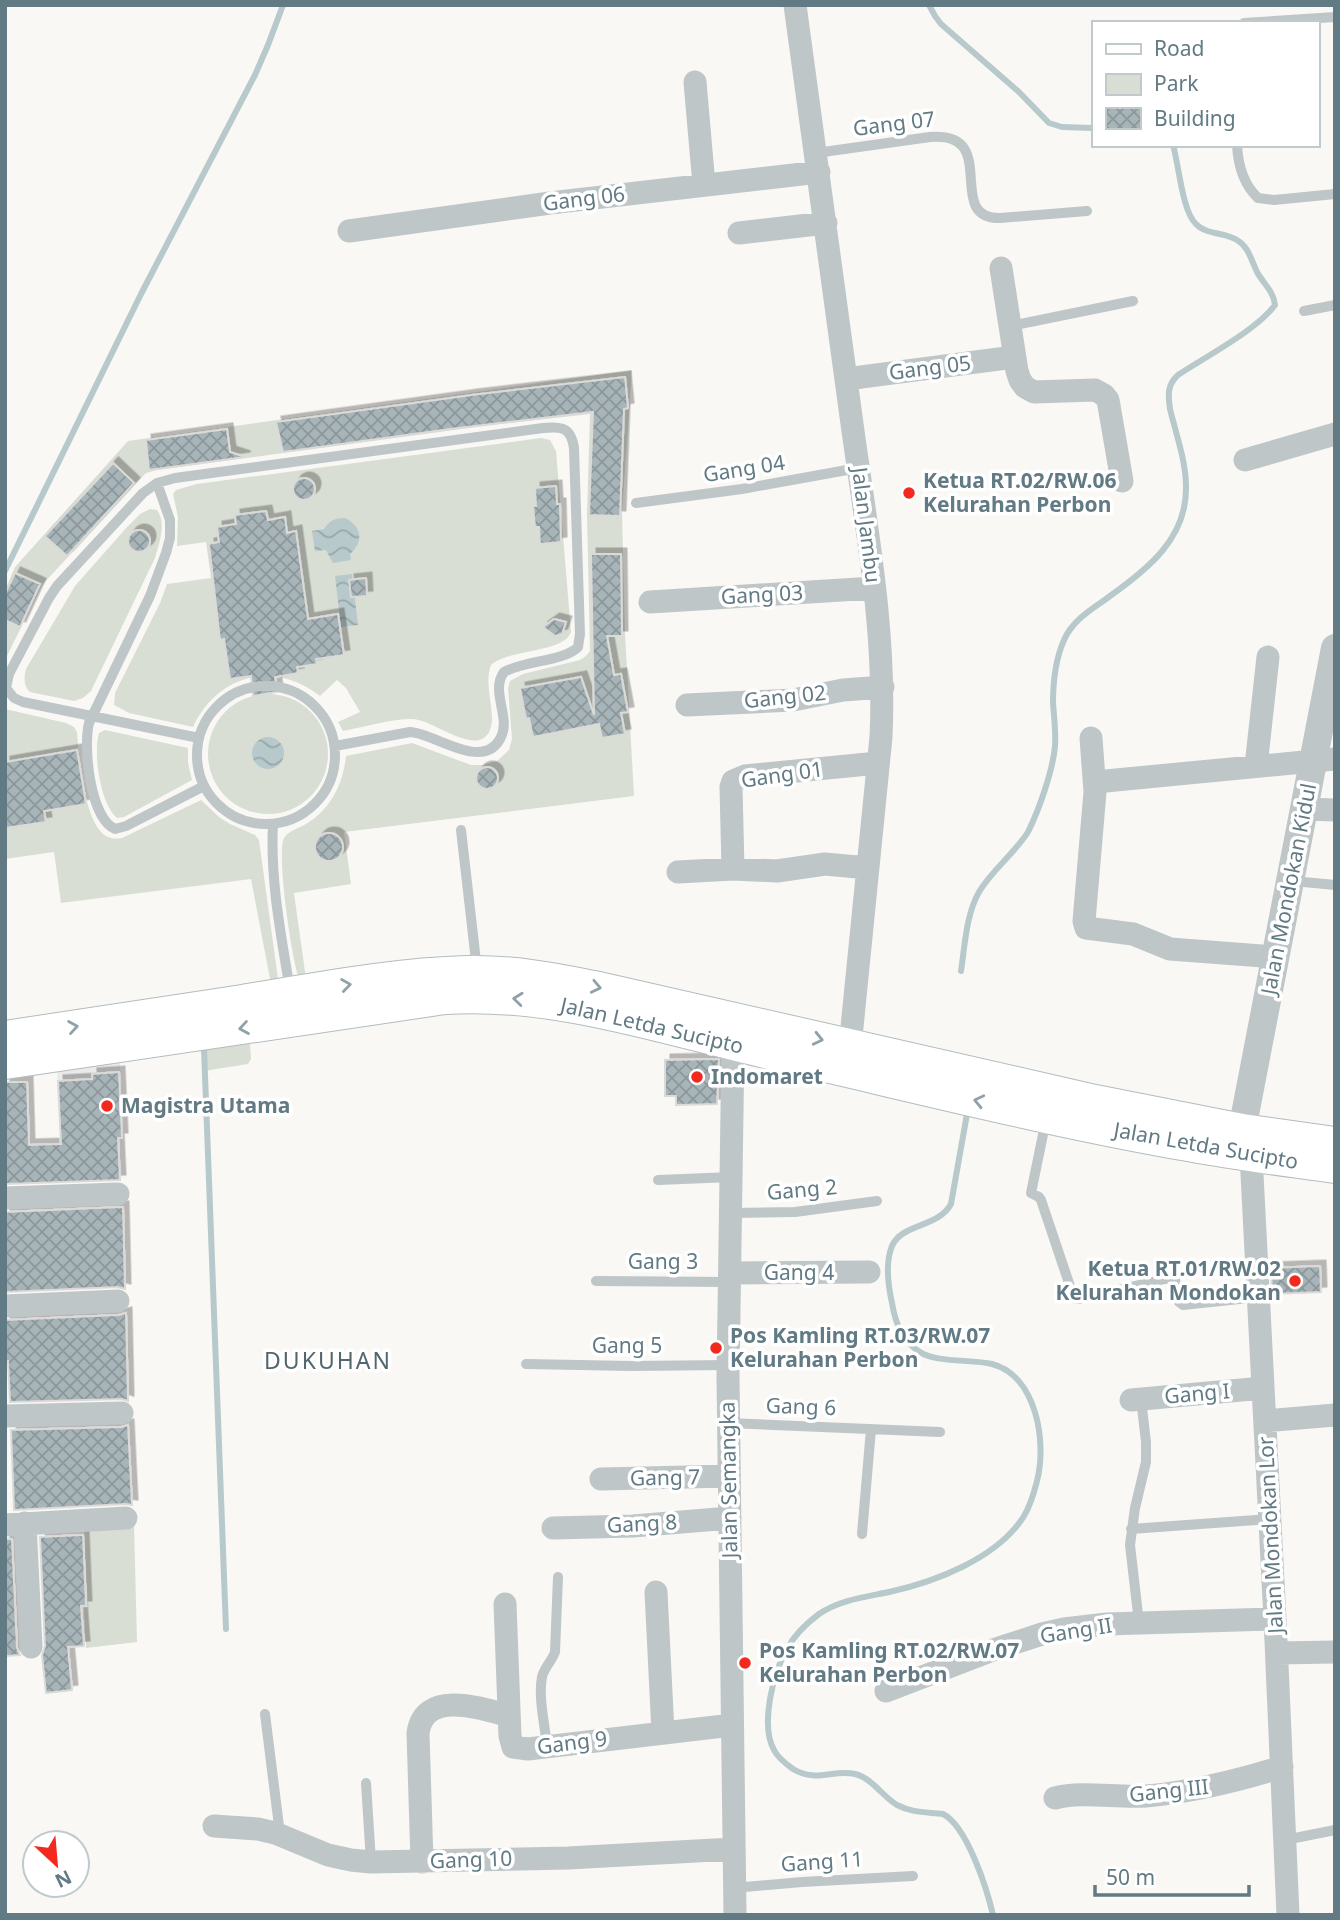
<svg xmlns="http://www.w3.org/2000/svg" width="1340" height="1920" font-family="'Noto Sans',sans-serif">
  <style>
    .built { fill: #e9eae9 }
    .green { fill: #d9ded4 }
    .water { fill: url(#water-waves) }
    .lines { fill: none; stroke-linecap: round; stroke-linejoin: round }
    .stream { stroke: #b7c9cb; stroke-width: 6 }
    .building { fill: url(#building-cross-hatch); stroke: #dadad8; stroke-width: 2; filter: url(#shadow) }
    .secondary-casing { stroke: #b3bcbf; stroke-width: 34 }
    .service { stroke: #bec6c8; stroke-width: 10 }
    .minor { stroke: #bec6c8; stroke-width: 23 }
    .tertiary { stroke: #bec6c8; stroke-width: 28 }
    .secondary { stroke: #fff; stroke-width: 32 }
    .oneway { stroke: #90a2a8 }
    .poi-dot { fill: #f2291c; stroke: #fff; stroke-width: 2.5 }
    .labels { text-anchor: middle; stroke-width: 7; stroke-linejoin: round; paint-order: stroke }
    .street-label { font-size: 21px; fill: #617a83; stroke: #fff }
    .poi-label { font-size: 21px; font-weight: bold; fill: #617a83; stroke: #fff; text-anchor: start }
    .neighbourhood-label { font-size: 23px; letter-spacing: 2px; fill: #53666d; stroke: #fff }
  </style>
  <defs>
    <pattern id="water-waves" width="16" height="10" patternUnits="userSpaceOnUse" patternTransform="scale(1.75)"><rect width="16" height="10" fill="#b7c9cb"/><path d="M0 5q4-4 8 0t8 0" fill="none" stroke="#98a8aa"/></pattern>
    <pattern id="building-cross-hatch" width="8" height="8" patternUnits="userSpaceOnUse" patternTransform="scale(1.75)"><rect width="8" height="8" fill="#a7b4b8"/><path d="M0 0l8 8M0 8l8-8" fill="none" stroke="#8b979b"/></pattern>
    <filter id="shadow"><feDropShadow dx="5.5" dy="-5.5" stdDeviation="0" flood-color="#0004"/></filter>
  </defs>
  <rect width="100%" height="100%" fill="#f9f8f5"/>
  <!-- built -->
  <path class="built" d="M 120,1061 L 122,1139 L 61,1142 L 57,1070 Z"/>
  <!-- green -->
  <path class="green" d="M 632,370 L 622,512 L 625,633 L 634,796 L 344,832 L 351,884 L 294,893 L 306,979 L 299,978 C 292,961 276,853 284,838 C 288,831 299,828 306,824 C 331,809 343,784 346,756 L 412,743 L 471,765 L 483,765 L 497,761 L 509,750 L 512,739 L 508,688 L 510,681 L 523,674 L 580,660 L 586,656 L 590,651 L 587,515 L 590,414 L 484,426 L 157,470 L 146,473 L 42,585 L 5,660 L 5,590 L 15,567 L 128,441 Z
    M 541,438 L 550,440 L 556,451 L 571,632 C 564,653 508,649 491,665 C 483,686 497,713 490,730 C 478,759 433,719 412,719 C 391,719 364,727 343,731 L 338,722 L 360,712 L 346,688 L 337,680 L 320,696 C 274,660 218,674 193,727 L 129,713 L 114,705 L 115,693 L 160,603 L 167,584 L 211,578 L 206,542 L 177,546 L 178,517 L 173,494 L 176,490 L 197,484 Z
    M 150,509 L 157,510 C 167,523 159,544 155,558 L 91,691 L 83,698 L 74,701 L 30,692 C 23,686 24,677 26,669 L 75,586 L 127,527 L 140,514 Z
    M208 754a60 60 0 1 1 120 0a60 60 0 1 1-120 0Z
    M 5,709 L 66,723 L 74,727 L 77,732 C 79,756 84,823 106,836 C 111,839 116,839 122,838 L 201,800 L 219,817 L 230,824 L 255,835 L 259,840 L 278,979 L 271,984 L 251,879 L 61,903 L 54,852 L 5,859 Z
    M 105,730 L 188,748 L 188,763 L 192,780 L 124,817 L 117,818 C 100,803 93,754 99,733 Z
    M 250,1043 L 251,1059 L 248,1064 L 204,1071 L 204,1049 Z
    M 134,1524 L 137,1642 L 86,1648 L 84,1608 L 88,1607 L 84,1527 Z"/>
  <!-- water -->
  <path class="water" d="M 345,518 C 362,526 364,542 350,554 L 351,560 L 333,563 L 326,550 L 315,551 L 312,531 L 324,529 C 329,521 335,518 345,518 Z
    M 352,574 L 358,625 L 341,627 L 335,576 Z
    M252 753a16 16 0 1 1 32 0a16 16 0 1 1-32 0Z"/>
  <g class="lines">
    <!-- stream -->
    <path class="stream" d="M 929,5 L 935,16 L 941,24 L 1019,92 L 1049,123 L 1062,127 L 1093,128
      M 5,571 L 141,294 L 255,75 L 268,45 L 283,5
      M 961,971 C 965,945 966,915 979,892 C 992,870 1014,854 1028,832 C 1039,810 1053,770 1055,746 C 1056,731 1054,717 1053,703 C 1053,683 1056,658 1064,640 C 1073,619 1093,609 1110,596 C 1148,569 1187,538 1186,487 C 1186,461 1176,434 1170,409 C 1168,395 1167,385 1178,375 C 1205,357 1257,330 1275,305 C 1274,292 1263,283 1257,272 C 1251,260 1249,247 1237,240 C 1225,232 1206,235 1196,224 C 1182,211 1179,165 1173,145
      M 204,1049 L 226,1629
      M 967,1114 L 951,1204 C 938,1228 902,1223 892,1246 C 885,1263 888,1285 892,1303 C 895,1322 903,1342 920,1352 C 936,1363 972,1359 992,1364 C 1037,1376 1047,1443 1037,1481 C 1034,1493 1030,1506 1024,1516 C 998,1558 935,1582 889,1592 C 865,1597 839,1600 819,1614 C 807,1623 794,1635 787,1649 C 773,1673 760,1725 774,1750 C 778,1758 786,1764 793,1769 C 816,1783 833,1769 855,1774 C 872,1778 882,1796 897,1805 C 912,1813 927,1812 943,1814 C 967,1826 987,1889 993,1915"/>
  </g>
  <!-- building -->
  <path class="building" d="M 625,377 L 628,408 L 624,409 L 620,516 L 589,515 L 593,412 L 450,429 L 283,452 L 276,422 L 472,395 Z
    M 227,429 L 230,452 L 245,457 L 149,470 L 146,440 Z
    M 113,463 L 134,483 L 67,556 L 45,536 Z
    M293 489a11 11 0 1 1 22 0a11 11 0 1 1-22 0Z
    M 556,486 L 557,504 L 560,504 L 561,542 L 540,544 L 539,527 L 535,527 L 533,506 L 536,506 L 535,488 Z
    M 266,511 L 268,520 L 285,517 L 287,533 L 296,531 L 308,619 L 338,614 L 344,655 L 316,659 L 317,664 L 297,667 L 298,673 L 275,677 L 277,692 L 253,696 L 251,676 L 230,679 L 224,639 L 220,640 L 209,544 L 219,542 L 217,527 L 236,524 L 235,515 Z
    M128 541a11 11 0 1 1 22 0a11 11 0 1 1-22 0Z
    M 591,554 L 621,554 L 622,636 L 607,636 L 614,675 L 621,674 L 628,712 L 621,713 L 625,734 L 602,738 L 599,724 L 533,737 L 529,718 L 526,719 L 520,688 L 581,677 L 594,715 Z
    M 15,573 L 40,584 L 20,627 L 5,620 L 5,594 Z
    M 366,578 L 367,596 L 351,597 L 349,580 Z
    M 554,619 L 566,622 L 562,634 L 555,636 L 543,627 Z
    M 77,750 L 86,804 L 44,811 L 46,822 L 5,828 L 5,762 Z
    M476 778a11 11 0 1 1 22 0a11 11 0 1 1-22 0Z
    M315 847a14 14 0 1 1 28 0a14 14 0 1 1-28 0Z
    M 719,1059 L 717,1104 L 676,1105 L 676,1096 L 665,1096 L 665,1060 Z
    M 119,1072 L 122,1138 L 118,1138 L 120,1180 L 5,1184 L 5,1082 L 27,1082 L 29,1145 L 61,1144 L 58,1081 L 92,1079 L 92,1074 Z
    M 123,1207 L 125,1289 L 117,1287 L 5,1292 L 5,1212 Z
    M 1320,1266 L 1321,1292 L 1272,1294 L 1271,1268 Z
    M 126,1313 L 128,1401 L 122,1399 L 10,1402 L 8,1361 L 5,1361 L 5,1320 L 119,1315 Z
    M 128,1425 L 132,1505 L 125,1504 L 14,1510 L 11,1430 L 122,1427 Z
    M 83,1535 L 86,1606 L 81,1606 L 84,1646 L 68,1647 L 72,1690 L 46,1693 L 42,1655 L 45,1646 L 40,1537 Z
    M 5,1539 L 12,1539 L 17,1648 L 20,1655 L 5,1656 Z"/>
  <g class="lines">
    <!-- secondary casing -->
    <g class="secondary-casing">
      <path id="secondary" d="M 5,1037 C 82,1026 159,1014 236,1002 C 311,990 391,974 467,972 C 512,971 555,979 599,988 L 1095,1101 L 1242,1130 L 1335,1143
        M 5,1063 L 445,998 C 559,991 668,1030 778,1055 C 914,1086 1050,1121 1188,1145 C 1236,1154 1286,1160 1335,1167"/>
    </g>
    <!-- service -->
    <path class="service" d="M 1244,23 L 1335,17
      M 1237,145 C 1238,164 1243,184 1258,198 L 1274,200 L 1335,194
      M 816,153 L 930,137 C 1002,131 943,219 1000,218 L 1087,211
      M 1304,311 L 1335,305
      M 1010,326 L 1133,301
      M 157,483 L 170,520 L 170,538 L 166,553 L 150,596 L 89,723 C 83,747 90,818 115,829 L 126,826 L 204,786
      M 636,503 L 742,489 L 858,468
      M197 755a69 69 0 1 1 138 0a69 69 0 1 1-138 0Z
      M 199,738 L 23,702 L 14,698 L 6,688 L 9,674 L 49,598 L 57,586 L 143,493 L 157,483 L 175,478 L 543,428 C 561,426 571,427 574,448 L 580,634 L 578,647 C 565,661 523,661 504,672 C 490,691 511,717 501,737 C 484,773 435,733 410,732 L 335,746
      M 273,824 C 270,880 281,935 290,990
      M 461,830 L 477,970
      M 1293,881 L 1335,885
      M 1046,1120 L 1031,1193 L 1039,1197 L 1041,1200 L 1074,1298 L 1079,1299 L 1169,1278 L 1175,1280 L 1179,1302 L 1183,1305 L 1258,1297
      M 658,1180 L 732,1177
      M 731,1213 L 795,1212 L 877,1201
      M 596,1281 L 730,1282
      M 526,1364 L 631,1366 L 729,1365
      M 729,1423 L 940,1432
      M 1131,1529 L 1270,1519
      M 862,1534 L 871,1429
      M 1139,1623 L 1130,1545 L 1135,1508 L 1146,1462 L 1146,1442 L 1141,1399
      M 265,1714 L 280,1834
      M 547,1746 C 545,1726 538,1697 542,1677 C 544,1668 552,1661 555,1652 L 558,1577
      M 366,1783 L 371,1862
      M 1285,1840 L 1335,1830
      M 734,1888 L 802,1882 L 913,1876"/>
    <!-- minor -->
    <path class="minor" d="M 795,5 C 815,147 834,289 853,431 C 867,532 886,634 881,737 L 850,1047
      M 695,82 L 704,185
      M 349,231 L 550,203 L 819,172
      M 739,233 L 826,223
      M 1001,268 L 1017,371 L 1020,380 L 1025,387 L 1034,392 L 1095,390 L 1104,395 L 1108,400 L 1122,481
      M 846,379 L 1014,357
      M 1245,460 L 1335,434
      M 650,602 L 874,588
      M 687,705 L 793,700 L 843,690 L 883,687
      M 1091,738 L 1095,792 L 1084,921 L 1086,928 L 1133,934 L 1170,949 L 1276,957
      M 1256,766 L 1268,657
      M 1095,782 L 1335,759
      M 1304,809 L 1335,810
      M 733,869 L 731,787 L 733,781 L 745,776 L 878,763
      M 678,872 L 733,869 L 777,871 L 825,864 L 868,868
      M 733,1045 L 728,1377 L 735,1915
      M 1251,1155 L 1275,1619 L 1288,1915
      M 5,1198 L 118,1194
      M 730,1273 L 869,1272
      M 5,1306 L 118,1301
      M 1131,1400 L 1263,1388
      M 5,1416 L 122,1413
      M 1265,1421 L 1335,1415
      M 601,1479 L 729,1476
      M 25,1523 L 31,1647
      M 5,1525 L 126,1518
      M 553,1528 L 633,1526 L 730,1518
      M 656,1592 L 663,1733
      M 505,1604 L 510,1736 L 513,1747 L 528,1749 L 732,1725
      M 1277,1653 L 1335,1652
      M 886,1691 L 990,1651 L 1042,1634 L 1064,1629 L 1107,1624 L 1275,1619
      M 1055,1798 C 1084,1791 1115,1798 1146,1796 C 1193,1792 1237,1781 1282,1767
      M 214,1826 L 258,1829 L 275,1833 L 328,1855 L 351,1860 L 371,1862 L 568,1858 L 733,1849
      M 422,1862 L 418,1733 C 424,1689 481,1708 509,1716"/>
    <!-- tertiary -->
    <path class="tertiary" d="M 1242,1130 L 1335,648"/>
    <!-- secondary -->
    <use href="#secondary" class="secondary"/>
  </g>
  <!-- one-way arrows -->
  <defs><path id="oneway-chevron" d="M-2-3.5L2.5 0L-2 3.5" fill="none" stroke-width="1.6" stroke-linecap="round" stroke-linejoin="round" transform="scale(1.75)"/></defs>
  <g class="oneway">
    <use href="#oneway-chevron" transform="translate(346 985) rotate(-8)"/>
    <use href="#oneway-chevron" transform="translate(596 987) rotate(12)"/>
    <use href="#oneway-chevron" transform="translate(518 999) rotate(-174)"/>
    <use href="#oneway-chevron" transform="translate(73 1027) rotate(-9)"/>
    <use href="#oneway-chevron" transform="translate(244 1028) rotate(171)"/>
    <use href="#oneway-chevron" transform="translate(818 1039) rotate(13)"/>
    <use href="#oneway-chevron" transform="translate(979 1101) rotate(-167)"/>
  </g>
  <!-- markers -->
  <g class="poi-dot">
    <circle cx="909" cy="493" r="7"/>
    <circle cx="697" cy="1077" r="7"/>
    <circle cx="107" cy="1106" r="7"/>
    <circle cx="1295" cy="1281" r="7"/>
    <circle cx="716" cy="1348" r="7"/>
    <circle cx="745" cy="1663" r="7"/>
  </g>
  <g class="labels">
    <!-- street labels -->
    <g class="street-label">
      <text transform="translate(894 124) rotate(-7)" y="7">Gang 07</text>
      <text transform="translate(584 199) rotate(-7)" y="7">Gang 06</text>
      <text transform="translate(930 368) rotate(-7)" y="7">Gang 05</text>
      <text transform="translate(744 469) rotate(-9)" y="7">Gang 04</text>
      <text transform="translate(866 525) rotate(83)" y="7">Jalan Jambu</text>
      <text transform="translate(762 595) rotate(-3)" y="7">Gang 03</text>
      <text transform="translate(785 697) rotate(-6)" y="7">Gang 02</text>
      <text transform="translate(782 775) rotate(-8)" y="7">Gang 01</text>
      <text transform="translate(1289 889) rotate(-79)" y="7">Jalan Mondokan Kidul</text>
      <text transform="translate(652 1026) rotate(13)" y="7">Jalan Letda Sucipto</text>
      <text transform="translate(1206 1146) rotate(10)" y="7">Jalan Letda Sucipto</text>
      <text transform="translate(802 1190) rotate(-5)" y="7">Gang 2</text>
      <text x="663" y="1269">Gang 3</text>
      <text x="799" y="1280">Gang 4</text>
      <text x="627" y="1353">Gang 5</text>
      <text transform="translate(1197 1394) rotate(-5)" y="7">Gang I</text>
      <text transform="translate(801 1407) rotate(2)" y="7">Gang 6</text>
      <text transform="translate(665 1478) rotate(-1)" y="7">Gang 7</text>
      <text transform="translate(729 1480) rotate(-91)" y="7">Jalan Semangka</text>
      <text transform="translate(642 1524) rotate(-3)" y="7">Gang 8</text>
      <text transform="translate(1271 1535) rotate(-93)" y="7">Jalan Mondokan Lor</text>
      <text transform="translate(1076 1631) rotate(-9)" y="7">Gang II</text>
      <text transform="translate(572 1743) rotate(-7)" y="7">Gang 9</text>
      <text transform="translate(1169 1791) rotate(-6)" y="7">Gang III</text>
      <text transform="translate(471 1860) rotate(-2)" y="7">Gang 10</text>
      <text transform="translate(822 1862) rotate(-4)" y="7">Gang 11</text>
    </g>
    <!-- poi labels -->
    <g class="poi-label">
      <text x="923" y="488">Ketua RT.02/RW.06<tspan x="923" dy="24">Kelurahan Perbon</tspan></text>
      <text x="711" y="1084">Indomaret</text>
      <text x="121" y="1113">Magistra Utama</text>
      <text x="1281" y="1276" text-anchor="end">Ketua RT.01/RW.02<tspan x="1281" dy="24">Kelurahan Mondokan</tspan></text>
      <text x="730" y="1343">Pos Kamling RT.03/RW.07<tspan x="730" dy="24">Kelurahan Perbon</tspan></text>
      <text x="759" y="1658">Pos Kamling RT.02/RW.07<tspan x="759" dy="24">Kelurahan Perbon</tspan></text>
    </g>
    <!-- neighbourhood labels -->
    <g class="neighbourhood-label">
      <text x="328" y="1369">DUKUHAN</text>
    </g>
  </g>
  <!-- border -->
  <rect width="1340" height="1920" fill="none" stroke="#617a83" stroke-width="14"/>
  <!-- legend -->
  <rect x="1092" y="21" width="228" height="126" fill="#ffffff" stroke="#c0cacd" stroke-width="2"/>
  <rect x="1106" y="44" width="35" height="10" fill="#ffffff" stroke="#c0cacd" stroke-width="2"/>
  <text x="1154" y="56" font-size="21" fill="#617a83">Road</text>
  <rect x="1106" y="74" width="35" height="21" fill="#d9ded4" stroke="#c0cacd" stroke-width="2"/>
  <text x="1154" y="91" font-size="21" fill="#617a83">Park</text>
  <rect x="1106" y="108" width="35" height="21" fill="url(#building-cross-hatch)" stroke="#c0cacd" stroke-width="2"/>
  <text x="1154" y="126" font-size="21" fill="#617a83">Building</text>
  <!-- north arrow -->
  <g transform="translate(56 1864) rotate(154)"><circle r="33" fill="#ffffff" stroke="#c0cacd" stroke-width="2"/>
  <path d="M0-5L12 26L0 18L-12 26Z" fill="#f2291c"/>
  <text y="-10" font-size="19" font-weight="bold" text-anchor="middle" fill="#617a83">N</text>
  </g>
  <!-- scale -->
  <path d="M1095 1885v10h154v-10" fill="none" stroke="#617a83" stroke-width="3.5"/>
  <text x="1106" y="1885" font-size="21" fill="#617a83" stroke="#ffffff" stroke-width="5" paint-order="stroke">50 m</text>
</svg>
